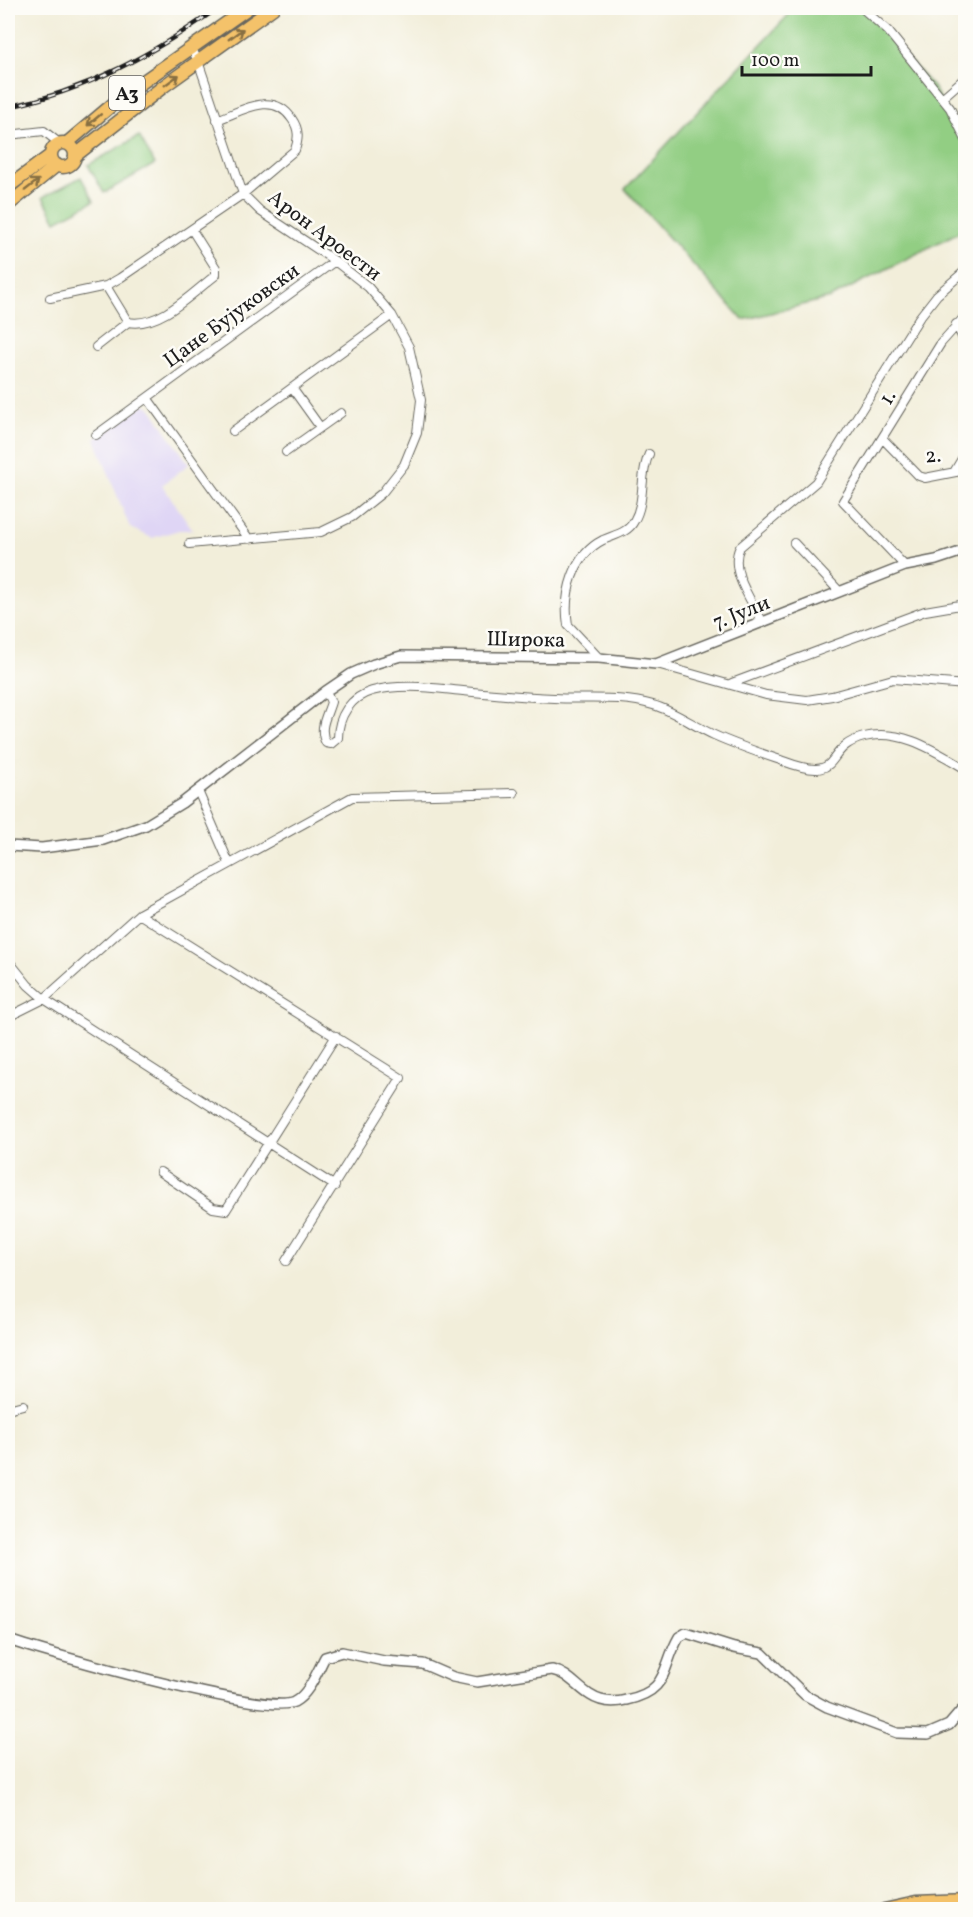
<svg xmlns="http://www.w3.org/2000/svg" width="973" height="1917" font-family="Vollkorn,serif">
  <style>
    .built { fill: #dfd5f5 }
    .green { fill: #92ce83; stroke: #577550; stroke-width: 1.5 }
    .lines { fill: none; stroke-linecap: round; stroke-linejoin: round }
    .minor-casing { stroke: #67665e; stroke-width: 10 }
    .tertiary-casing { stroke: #67665e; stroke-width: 12 }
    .primary-casing { stroke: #67665e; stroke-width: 15 }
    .minor { stroke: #fff; stroke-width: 8 }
    .tertiary { stroke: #fff; stroke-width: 9 }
    .primary { stroke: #f4c26a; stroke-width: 12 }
    .rail-casing { stroke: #1c1c1c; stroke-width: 4.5 }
    .rail { stroke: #fdfcf7; stroke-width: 2; stroke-dasharray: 7; stroke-linecap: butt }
    .oneway { stroke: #886f43 }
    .labels { text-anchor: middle; stroke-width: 5; stroke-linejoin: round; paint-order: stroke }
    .shield { fill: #fdfcf7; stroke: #605f5e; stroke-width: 1.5 }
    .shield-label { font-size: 20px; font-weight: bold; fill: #1c1c1c }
    .street-label { font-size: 21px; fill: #1c1c1c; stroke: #fdfcf7 }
  </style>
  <rect width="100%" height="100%" fill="#fdfcf7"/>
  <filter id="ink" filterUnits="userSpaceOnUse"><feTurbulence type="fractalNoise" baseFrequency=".0167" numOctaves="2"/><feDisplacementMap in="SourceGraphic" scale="12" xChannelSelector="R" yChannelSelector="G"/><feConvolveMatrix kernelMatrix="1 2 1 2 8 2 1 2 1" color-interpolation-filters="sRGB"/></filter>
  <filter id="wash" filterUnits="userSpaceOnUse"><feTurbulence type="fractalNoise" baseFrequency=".008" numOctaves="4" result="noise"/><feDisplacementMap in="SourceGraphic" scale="24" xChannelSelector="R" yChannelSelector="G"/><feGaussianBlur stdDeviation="1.35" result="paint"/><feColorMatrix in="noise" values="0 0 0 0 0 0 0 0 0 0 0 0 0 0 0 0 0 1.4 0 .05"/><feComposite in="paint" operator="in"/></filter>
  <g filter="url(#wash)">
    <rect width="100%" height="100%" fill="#f2eeda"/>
    <!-- built -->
    <path class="built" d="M 144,405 L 149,406 L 189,464 L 162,485 L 193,530 L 179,530 L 152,538 L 130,528 L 95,439 Z"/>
    <!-- green -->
    <path class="green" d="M 795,8 L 862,8 L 933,87 L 965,140 L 965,229 L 830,298 L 743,320 L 625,189 Z
      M 139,136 L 155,164 L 104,193 L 88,165 Z
      M 81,177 L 94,201 L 56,221 L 43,197 Z"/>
  </g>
  <g filter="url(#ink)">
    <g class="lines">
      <!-- minor casing -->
      <g class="minor-casing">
        <path id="minor" d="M 862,8 L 888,31 L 950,108 L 966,140
          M 942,98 L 966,77
          M 8,135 L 44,131 L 59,143
          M 106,286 L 128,322 C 160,328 192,293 216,275 L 216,268 L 192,230
          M 50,298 L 106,286 L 120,278 L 243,194 L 295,150 C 299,138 299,129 292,119 C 273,90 242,111 217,120
          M 956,324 L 966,345
          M 96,347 L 128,322
          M 292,388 L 320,427
          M 148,399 L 249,539
          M 233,431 L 392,315
          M 96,435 L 335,261
          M 883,439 L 919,476 L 925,478 L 966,470
          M 286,452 L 341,413
          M 954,472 L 966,452
          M 794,543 L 839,591
          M 189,544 L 321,532 L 352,517 L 382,493 L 404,465 L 417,433 L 421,400 L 409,347 L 392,315 L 368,287 L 335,261 L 260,211 L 243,194 L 198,61 L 191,47
          M 905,566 L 843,501 L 941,343 L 966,315
          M 763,623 C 752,601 728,570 740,547 L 816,482 L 919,318 L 937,295 L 966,270
          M 599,658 L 568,625 C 563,594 573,555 603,540 C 614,535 628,533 634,521 C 646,501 639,475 649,454
          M 657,664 L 766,695 L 807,700 L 832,696 L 893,679 L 966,685
          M 732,683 L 925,611 L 966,604
          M 326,691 L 331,702 C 327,716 318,728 326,743 L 331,744 L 338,738 C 338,717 350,697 372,691 C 402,683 433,688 463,691 C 493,694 523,697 554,698 C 586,700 621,695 653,705 C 674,711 694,726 714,735 C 736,745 760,753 783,761 C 847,785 820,748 864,737 C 902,728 935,751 966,769
          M 198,791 L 229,863
          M 139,914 L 401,1078 L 286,1261
          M 8,960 L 28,985 L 44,999 L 335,1186
          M 8,1017 L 44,999 L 139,914 L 352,797 L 514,793
          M 160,1172 L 213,1208 L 226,1210 L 336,1036
          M 8,1409 L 23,1405"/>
      </g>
      <!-- tertiary casing -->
      <g class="tertiary-casing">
        <path id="tertiary" d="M 8,846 L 42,848 L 103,840 L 146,825 L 182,803 L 326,691 L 351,674 L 374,664 L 401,656 L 599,658 L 656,664 L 905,566 L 936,560 L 966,550
          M 8,1640 C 47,1653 266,1716 294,1702 C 309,1694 317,1672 325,1657 L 342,1652 L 384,1661 L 423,1664 L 453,1677 L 477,1682 L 552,1670 C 568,1673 577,1687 590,1695 C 602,1703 614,1703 626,1700 C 670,1691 661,1668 679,1637 L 686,1633 L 734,1648 L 762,1653 L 805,1695 L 827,1707 L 897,1733 L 928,1734 L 949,1725 L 961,1711"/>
      </g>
      <!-- primary casing -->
      <g class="primary-casing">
        <path id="primary" d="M51 155a12 12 0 1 1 24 0a12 12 0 1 1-24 0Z
          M 67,143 L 124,95 L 248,8
          M 76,155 L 164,86 L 273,8
          M 8,187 L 51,155
          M 8,205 L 57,165
          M 884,1910 L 916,1903 L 966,1901"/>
      </g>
      <!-- minor -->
      <use href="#minor" class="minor"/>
      <!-- tertiary -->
      <use href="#tertiary" class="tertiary"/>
      <!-- primary -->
      <use href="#primary" class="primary"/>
      <!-- rail casing -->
      <g class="rail-casing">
        <path id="rail" d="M 8,107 C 86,91 153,54 218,8"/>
      </g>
      <!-- rail -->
      <use href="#rail" class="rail"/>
    </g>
    <!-- one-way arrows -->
    <defs><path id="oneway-shaft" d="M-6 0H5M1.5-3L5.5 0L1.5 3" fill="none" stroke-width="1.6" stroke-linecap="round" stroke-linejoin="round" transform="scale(1.5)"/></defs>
    <g class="oneway">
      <use href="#oneway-shaft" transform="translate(236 34) rotate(-36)"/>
      <use href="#oneway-shaft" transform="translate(172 80) rotate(-36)"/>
      <use href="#oneway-shaft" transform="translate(94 120) rotate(140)"/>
      <use href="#oneway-shaft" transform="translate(32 185) rotate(-38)"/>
    </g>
  </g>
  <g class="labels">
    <!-- shield labels -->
    <rect class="shield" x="109" y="76" width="36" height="34" rx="4.5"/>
    <g class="shield-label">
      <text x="127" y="100">A3</text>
    </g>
    <!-- street labels -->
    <g class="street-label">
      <text transform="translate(325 235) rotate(37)" y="7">Арон Ароести</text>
      <text transform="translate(231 315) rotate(-36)" y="7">Цане Бујуковски</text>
      <text transform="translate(887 397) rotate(-59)" y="7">1.</text>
      <text transform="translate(933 455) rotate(-4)" y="7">2.</text>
      <text transform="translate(741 612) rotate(-22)" y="7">7. Јули</text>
      <text transform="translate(526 639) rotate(1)" y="7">Широка</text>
    </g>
  </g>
  <!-- margin -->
  <rect width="973" height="1917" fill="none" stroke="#fdfcf7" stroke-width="30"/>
  <!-- scale -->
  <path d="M742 66v9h129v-9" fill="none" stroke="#1c1c1c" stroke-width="3"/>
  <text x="751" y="66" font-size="18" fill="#1c1c1c" stroke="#fdfcf7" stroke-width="4.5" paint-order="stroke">100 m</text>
</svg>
